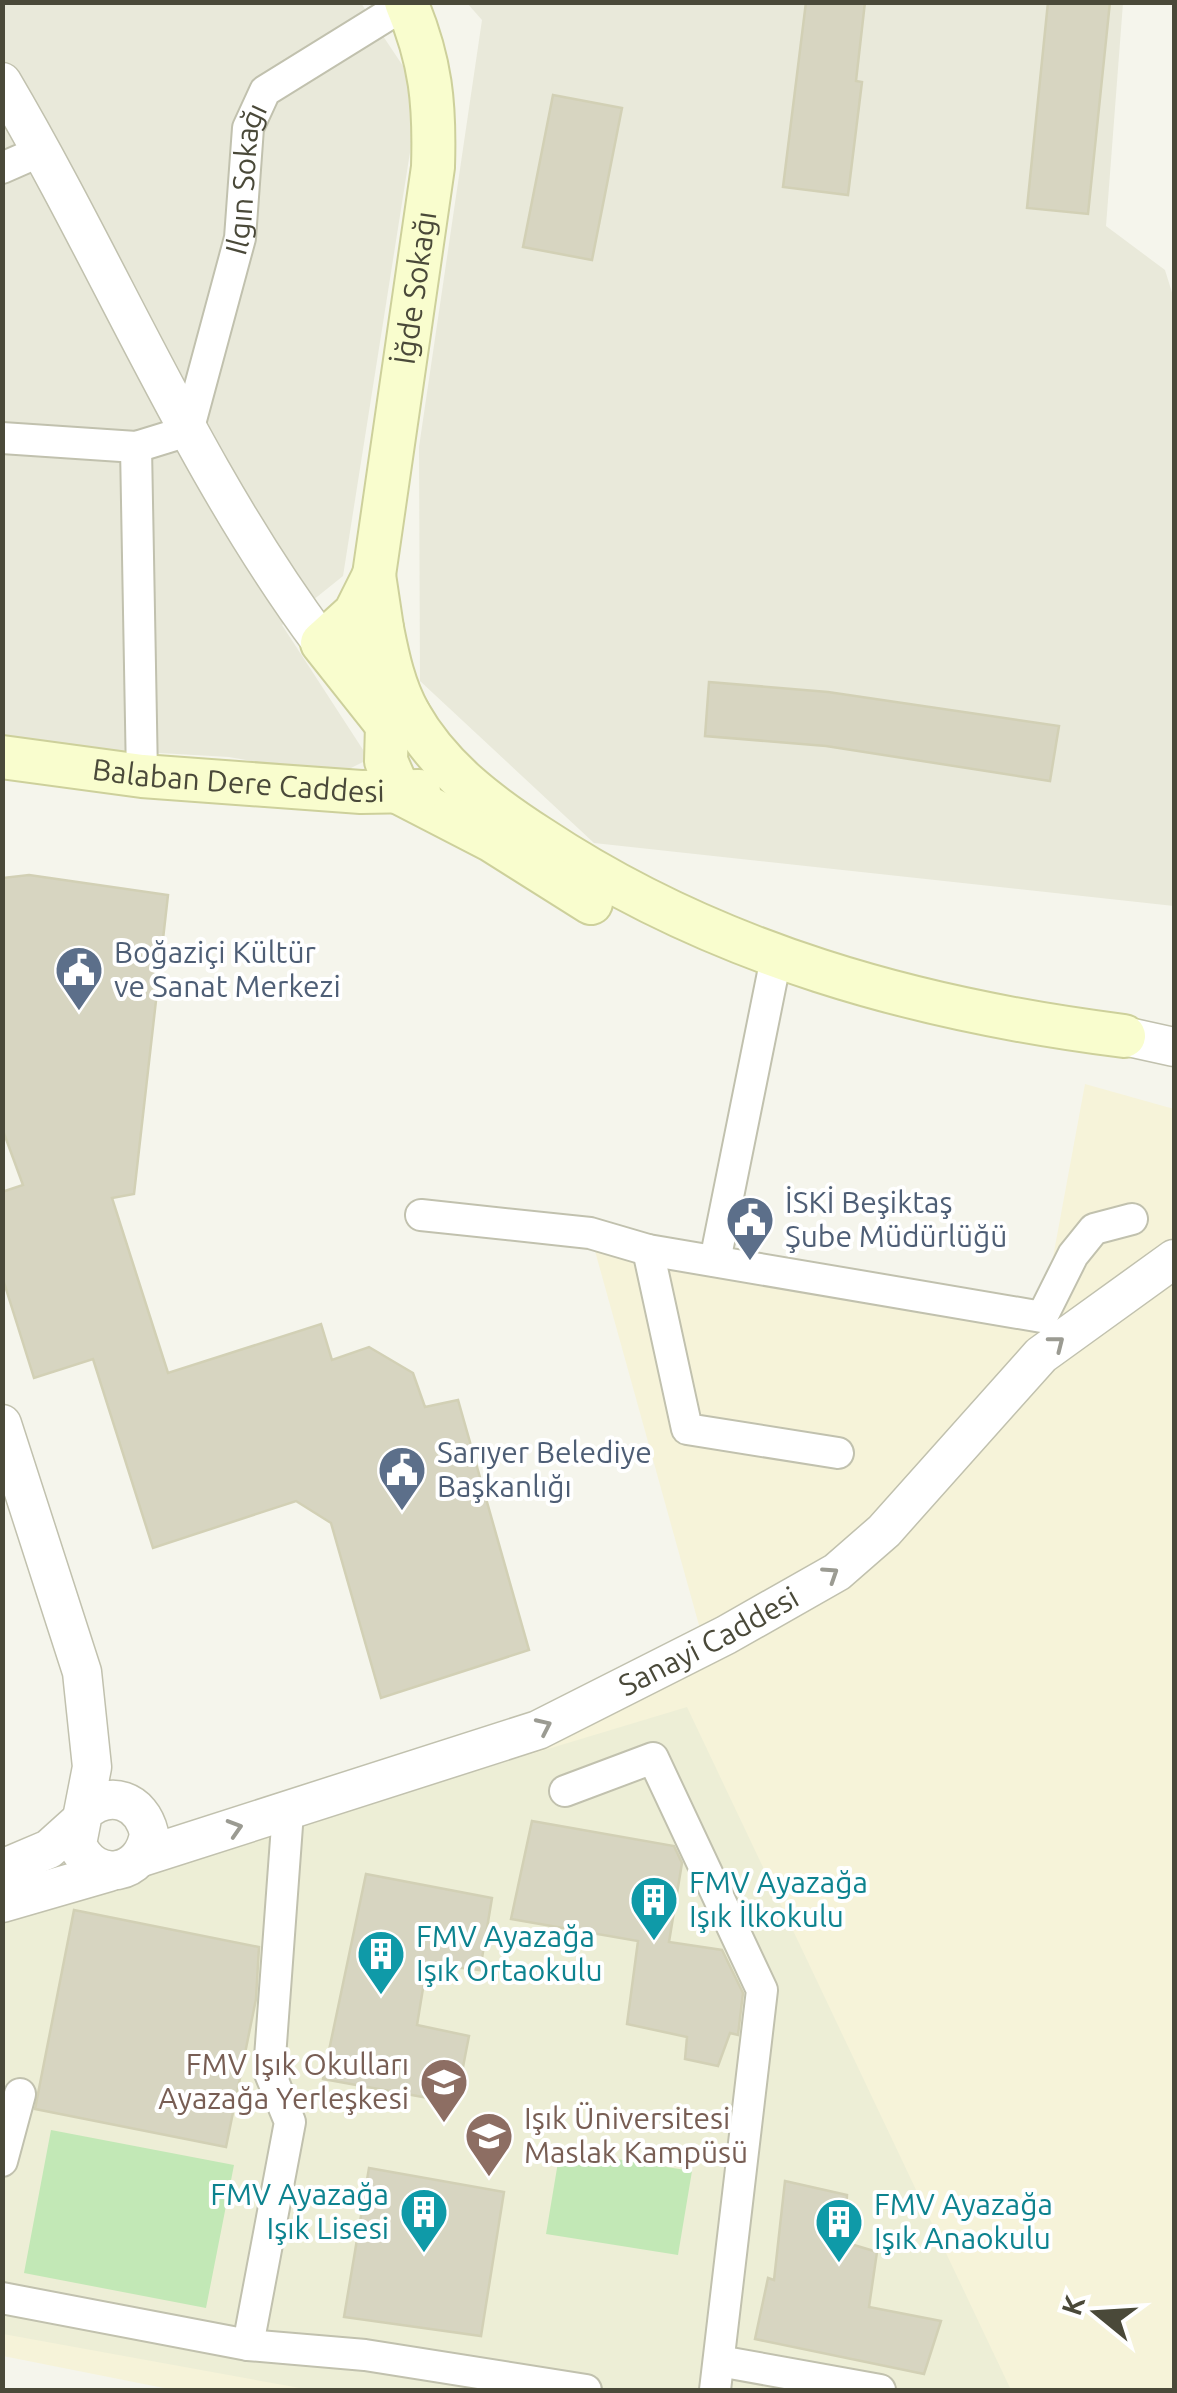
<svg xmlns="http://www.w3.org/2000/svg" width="1177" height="2393" font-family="Ubuntu,sans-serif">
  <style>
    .residential { fill: #e9e9da }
    .commercial { fill: #f6f3d9 }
    .education { fill: #edeed6 }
    .green { fill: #c2e8b6 }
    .building { fill: #d7d5c1; stroke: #d2d0b5; stroke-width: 2.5 }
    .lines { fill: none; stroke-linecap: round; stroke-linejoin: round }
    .minor-casing { stroke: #c1c1ae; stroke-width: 34 }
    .tertiary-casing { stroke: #c1c1ae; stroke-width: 41 }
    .secondary-casing { stroke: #cdd09b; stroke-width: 46 }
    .minor { stroke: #fff; stroke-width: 30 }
    .tertiary { stroke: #fff; stroke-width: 38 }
    .secondary { stroke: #f9fdce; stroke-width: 42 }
    .oneway { stroke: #9b9b92 }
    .labels { text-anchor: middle; stroke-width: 8; stroke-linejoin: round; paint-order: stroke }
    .street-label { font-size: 30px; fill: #4a4939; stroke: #fff }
    .service-label { font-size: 30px; fill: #4e5e75; stroke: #fff; text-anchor: start }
    .culture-label { font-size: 30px; fill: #0d838f; stroke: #fff; text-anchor: start }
    .education-label { font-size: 30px; fill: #785e54; stroke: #fff; text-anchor: end }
  </style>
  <rect width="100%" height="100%" fill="#f5f5ec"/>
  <!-- residential -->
  <path class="residential" d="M 2,3 L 361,3 L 413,81 L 414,127 L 343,576 L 282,625 L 369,759 L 335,776 L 229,757 L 3,744 Z
    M 467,3 L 1123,3 L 1106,226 L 1165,270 L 1174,299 L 1174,906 L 594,843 L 420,681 L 419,447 L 482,20 Z"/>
  <!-- commercial -->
  <path class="commercial" d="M 1085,1084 L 1174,1109 L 1174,2390 L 174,2390 L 3,2356 L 2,1917 L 466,1788 L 707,1654 L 590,1233 L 1042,1317 Z"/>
  <!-- education -->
  <path class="education" d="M 687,1707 L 1011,2390 L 311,2390 L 3,2334 L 2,1914 Z"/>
  <!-- green -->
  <path class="green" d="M 51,2130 L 234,2165 L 206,2308 L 24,2273 Z
    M 560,2150 L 692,2171 L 678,2255 L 546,2234 Z"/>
  <!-- building -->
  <path class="building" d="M 806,2 L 865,2 L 856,81 L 862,82 L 848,195 L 783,187 Z
    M 1048,2 L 1110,2 L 1088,214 L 1027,208 Z
    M 553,95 L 622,108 L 592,260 L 523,247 Z
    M 709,682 L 828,692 L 1059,726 L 1050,781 L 826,746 L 705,736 Z
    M 29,875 L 168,895 L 134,1194 L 112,1198 L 168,1373 L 321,1324 L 332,1360 L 369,1347 L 413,1373 L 425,1407 L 458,1400 L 529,1650 L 381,1698 L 331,1523 L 296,1501 L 153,1548 L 93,1359 L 34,1378 L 2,1276 L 2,1192 L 23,1185 L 2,1128 L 2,878 Z
    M 532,1821 L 674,1846 L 682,1863 L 669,1942 L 722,1950 L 743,1993 L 738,2035 L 730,2033 L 718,2066 L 685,2059 L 687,2037 L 627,2024 L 638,1941 L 511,1919 Z
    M 366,1874 L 492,1898 L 480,1970 L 427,1964 L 417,2025 L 469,2036 L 456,2103 L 323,2079 Z
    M 74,1910 L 259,1947 L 256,1999 L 226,2147 L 35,2109 Z
    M 369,2168 L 504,2192 L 481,2336 L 344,2317 Z
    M 785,2181 L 847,2195 L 844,2242 L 877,2252 L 869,2307 L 941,2321 L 924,2374 L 755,2339 L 768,2278 L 774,2280 Z"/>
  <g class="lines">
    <!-- minor casing -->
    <g class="minor-casing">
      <g id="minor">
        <path d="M 2,168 L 43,150"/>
        <path id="s1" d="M 2,438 L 136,447 L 188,431 L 240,238 L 248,128 L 265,91 L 407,3"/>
        <path d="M 136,447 L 142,776"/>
        <path d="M 421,1215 L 590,1233 L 648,1250 L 1042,1317 L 1073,1255 L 1094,1229 L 1132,1219"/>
        <path d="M 648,1250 L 687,1429 L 838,1453"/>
        <path d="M 715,1261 L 776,958"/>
        <path d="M 565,1791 L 653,1758 L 762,1990 L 715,2390"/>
        <path d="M 2,2161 L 20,2094"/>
        <path d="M 2,2298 L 248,2345 L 365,2355 L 586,2390"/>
        <path d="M 248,2345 L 290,2122 L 269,2071 L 288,1812"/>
        <path d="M 719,2361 L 880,2390"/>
      </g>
    </g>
    <!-- tertiary casing -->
    <g class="tertiary-casing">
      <g id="tertiary">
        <path d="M 2,82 C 111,267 193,470 322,643"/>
        <path d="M 1124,1036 L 1174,1047"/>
        <path d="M 2,1424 L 82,1672 L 92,1767 L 77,1844 C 94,1885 144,1876 149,1833 C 141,1800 110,1789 84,1812"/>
        <path id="s2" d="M 142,1857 L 538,1730 L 726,1635 L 837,1572 L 884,1531 L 1041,1355 L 1174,1259"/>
        <path d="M 2,1869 L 49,1849 L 79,1822"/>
        <path d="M 2,1903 L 109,1872"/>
      </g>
    </g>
    <!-- secondary casing -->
    <g class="secondary-casing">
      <g id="secondary">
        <path id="s3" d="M 374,575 L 433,167 C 435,104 431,61 406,2"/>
        <path d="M 382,628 C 388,658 394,687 409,714 C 440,769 489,805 540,838 C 715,954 917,1010 1124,1036"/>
        <path d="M 342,668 L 364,654 L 382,628 L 374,575 L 355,613 L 322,643 L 387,725"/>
        <path d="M 409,714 L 387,725 L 386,761 L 400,793 L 491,840 L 591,903"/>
        <path id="s4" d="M 2,757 L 142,776 L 361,792 L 419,791"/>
      </g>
    </g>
    <!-- minor -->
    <use href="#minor" class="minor"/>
    <!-- tertiary -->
    <use href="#tertiary" class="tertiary"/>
    <!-- secondary -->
    <use href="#secondary" class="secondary"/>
  </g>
  <!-- one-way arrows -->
  <defs><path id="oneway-chevron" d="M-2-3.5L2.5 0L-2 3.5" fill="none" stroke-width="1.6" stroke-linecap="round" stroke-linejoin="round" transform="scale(2.5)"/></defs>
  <g class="oneway">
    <use href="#oneway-chevron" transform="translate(1057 1343) rotate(-38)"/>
    <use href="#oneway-chevron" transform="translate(831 1574) rotate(-33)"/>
    <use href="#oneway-chevron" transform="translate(544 1726) rotate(-25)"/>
    <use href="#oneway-chevron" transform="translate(235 1828) rotate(-17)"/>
  </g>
  <!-- icons -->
  <defs>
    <g id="civic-pin" transform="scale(2.5)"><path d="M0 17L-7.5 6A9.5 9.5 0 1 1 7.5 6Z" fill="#5c6f8a" stroke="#fff"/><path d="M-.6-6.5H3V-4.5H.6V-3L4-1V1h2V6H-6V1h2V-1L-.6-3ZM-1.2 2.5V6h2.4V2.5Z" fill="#fff"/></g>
    <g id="building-pin" transform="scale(2.5)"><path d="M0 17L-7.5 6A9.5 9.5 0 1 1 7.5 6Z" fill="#0f9aa8" stroke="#fff"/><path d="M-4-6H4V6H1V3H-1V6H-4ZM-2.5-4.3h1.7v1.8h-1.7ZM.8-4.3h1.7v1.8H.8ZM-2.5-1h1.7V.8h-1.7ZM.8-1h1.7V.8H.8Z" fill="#fff"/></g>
    <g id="school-pin" transform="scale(2.5)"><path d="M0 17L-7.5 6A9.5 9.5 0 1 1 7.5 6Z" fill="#8d6e63" stroke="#fff"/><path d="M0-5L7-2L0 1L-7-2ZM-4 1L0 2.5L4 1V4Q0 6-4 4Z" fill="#fff"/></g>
    <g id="university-pin" transform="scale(2.5)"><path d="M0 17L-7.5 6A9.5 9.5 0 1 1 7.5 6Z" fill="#8d6e63" stroke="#fff"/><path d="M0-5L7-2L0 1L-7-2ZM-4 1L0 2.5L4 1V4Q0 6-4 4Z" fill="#fff"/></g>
  </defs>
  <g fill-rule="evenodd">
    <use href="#civic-pin" x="79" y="970"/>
    <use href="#civic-pin" x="750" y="1220"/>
    <use href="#civic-pin" x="402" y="1470"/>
    <use href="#building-pin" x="654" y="1900"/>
    <use href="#building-pin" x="381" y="1954"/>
    <use href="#school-pin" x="444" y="2082"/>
    <use href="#university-pin" x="489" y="2136"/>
    <use href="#building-pin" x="424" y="2212"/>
    <use href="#building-pin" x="839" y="2222"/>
  </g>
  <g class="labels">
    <!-- street labels -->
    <g class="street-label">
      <text dy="10" stroke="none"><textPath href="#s1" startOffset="448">Ilgın Sokağı</textPath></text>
      <text dy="10" stroke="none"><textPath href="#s3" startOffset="290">İğde Sokağı</textPath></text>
      <text dy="10" stroke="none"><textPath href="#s4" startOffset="238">Balaban Dere Caddesi</textPath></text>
      <text dy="10" stroke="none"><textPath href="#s2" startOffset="608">Sanayi Caddesi</textPath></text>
    </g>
    <!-- service labels -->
    <g class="service-label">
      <text x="114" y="963">Boğaziçi Kültür<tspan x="114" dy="34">ve Sanat Merkezi</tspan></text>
      <text x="785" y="1213">İSKİ Beşiktaş<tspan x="785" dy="34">Şube Müdürlüğü</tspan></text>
      <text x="437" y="1463">Sarıyer Belediye<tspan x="437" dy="34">Başkanlığı</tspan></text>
    </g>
    <!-- culture labels -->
    <g class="culture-label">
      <text x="689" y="1893">FMV Ayazağa<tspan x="689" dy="34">Işık İlkokulu</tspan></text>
      <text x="416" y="1947">FMV Ayazağa<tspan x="416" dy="34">Işık Ortaokulu</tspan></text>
      <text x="389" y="2205" text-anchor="end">FMV Ayazağa<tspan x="389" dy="34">Işık Lisesi</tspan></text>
      <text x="874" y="2215">FMV Ayazağa<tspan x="874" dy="34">Işık Anaokulu</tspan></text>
    </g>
    <!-- education labels -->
    <g class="education-label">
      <text x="409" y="2075">FMV Işık Okulları<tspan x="409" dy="34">Ayazağa Yerleşkesi</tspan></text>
      <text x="524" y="2129" text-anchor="start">Işık Üniversitesi<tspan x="524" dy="34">Maslak Kampüsü</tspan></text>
    </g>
  </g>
  <!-- border -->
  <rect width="1177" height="2393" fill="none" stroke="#4a4939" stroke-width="10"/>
  <!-- north arrow -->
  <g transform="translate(1097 2313) rotate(288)" stroke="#ffffff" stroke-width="8" paint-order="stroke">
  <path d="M0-8L18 38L0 25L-18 38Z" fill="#4a4939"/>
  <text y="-15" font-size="28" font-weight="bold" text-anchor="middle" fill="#4a4939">K</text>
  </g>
</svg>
